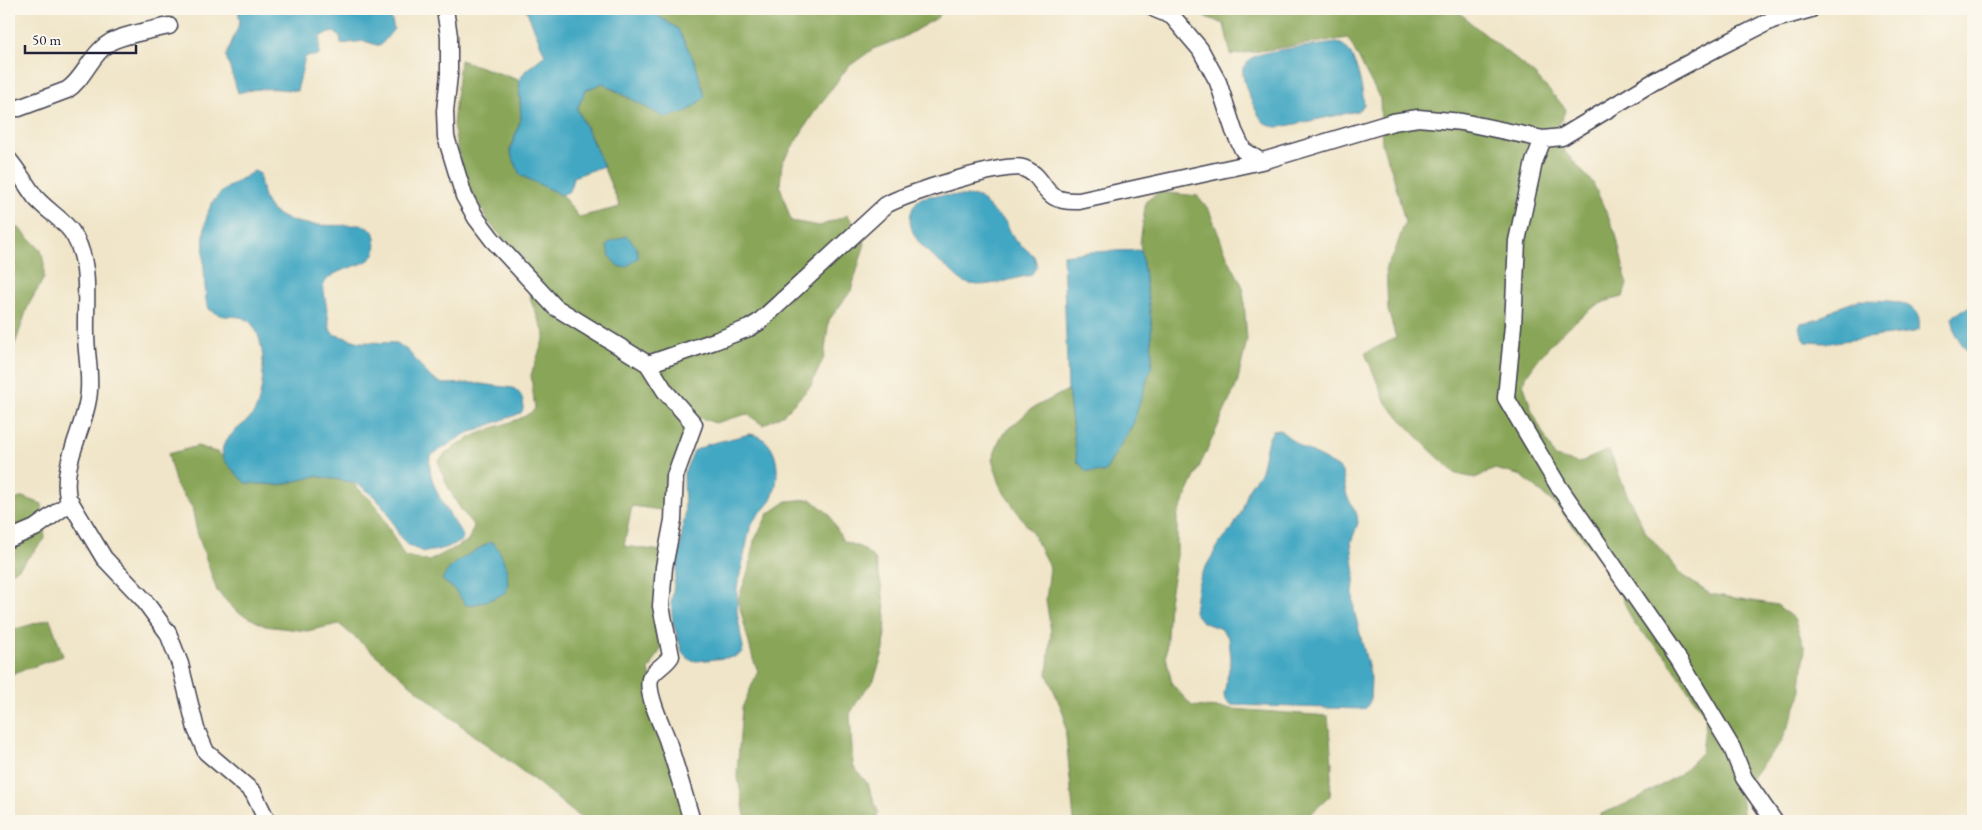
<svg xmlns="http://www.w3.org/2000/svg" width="1982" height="830" font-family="'EB Garamond',serif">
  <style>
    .forest { fill: #89a659; stroke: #56644a }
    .water { fill: #43a7c3; stroke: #32647f }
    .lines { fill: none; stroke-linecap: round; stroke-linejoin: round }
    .minor-casing { stroke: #413f50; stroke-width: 19 }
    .minor { stroke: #fff; stroke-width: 16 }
  </style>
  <rect width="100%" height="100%" fill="#fbf7ec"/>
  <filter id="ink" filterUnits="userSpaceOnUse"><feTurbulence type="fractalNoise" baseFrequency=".02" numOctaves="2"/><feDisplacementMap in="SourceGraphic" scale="10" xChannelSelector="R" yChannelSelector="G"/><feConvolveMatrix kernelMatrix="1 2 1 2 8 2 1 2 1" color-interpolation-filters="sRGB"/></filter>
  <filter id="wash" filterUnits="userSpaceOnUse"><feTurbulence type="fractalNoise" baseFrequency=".0096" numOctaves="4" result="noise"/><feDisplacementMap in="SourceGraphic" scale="20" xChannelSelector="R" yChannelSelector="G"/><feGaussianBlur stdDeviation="1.12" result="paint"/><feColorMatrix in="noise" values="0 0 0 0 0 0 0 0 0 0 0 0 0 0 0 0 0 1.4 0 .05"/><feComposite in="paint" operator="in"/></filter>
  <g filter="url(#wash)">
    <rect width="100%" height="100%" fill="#f0e5c8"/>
    <!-- forest -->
    <path class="forest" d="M 648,9 L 944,9 L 937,18 L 902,38 L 873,49 L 848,67 L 815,111 L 782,163 L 780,186 L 791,221 L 820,226 L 848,215 L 865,243 L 851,291 L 829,320 L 824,357 L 811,386 L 784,414 L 763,425 L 747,414 L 715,423 L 698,417 L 668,511 L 632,506 L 624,546 L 662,551 L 662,647 L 649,670 L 687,821 L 584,821 L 538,783 L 446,714 L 339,624 L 307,631 L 265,626 L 236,611 L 217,591 L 197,532 L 192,507 L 176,485 L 168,454 L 198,446 L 219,453 L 245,483 L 280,485 L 316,476 L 351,482 L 376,505 L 404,556 L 429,561 L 468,541 L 474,526 C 457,507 446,486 438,461 C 452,447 469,437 488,430 C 504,423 522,421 535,409 L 531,375 L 545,335 L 531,301 L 526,262 L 490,224 L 464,179 L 453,125 L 460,60 L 519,80 L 521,119 L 510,151 L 520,175 L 560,193 L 579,217 L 620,207 L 589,132 L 577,109 L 586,90 L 603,83 L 629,99 L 678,29 Z
      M 1185,9 L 1456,9 L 1471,23 L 1535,75 L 1566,109 L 1557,130 L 1565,152 L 1593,183 L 1616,234 L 1627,284 L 1623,297 C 1616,299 1607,300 1600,304 C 1576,316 1533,359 1523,383 L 1532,411 L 1555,457 L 1578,463 L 1609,450 L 1626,492 L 1645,531 L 1683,576 L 1710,594 L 1777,605 L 1794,619 L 1805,649 L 1800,697 L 1782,741 L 1762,764 L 1741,793 L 1744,821 L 1601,821 L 1601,814 L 1638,799 L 1680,774 L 1702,752 L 1706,717 L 1665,655 L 1634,624 L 1617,587 L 1592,549 L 1556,505 L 1522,476 L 1495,469 L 1475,478 L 1456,474 L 1427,447 L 1386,403 L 1365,353 L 1396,338 L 1388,310 L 1386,266 L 1394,254 L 1405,222 L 1392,171 L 1382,145 L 1380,99 L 1348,38 L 1231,55 L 1224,24 Z
      M 1160,192 L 1198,196 L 1209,210 L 1227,256 L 1243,287 L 1247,340 L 1237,384 L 1177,516 L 1177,556 L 1169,601 L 1166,656 L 1172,684 L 1192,706 L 1328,716 L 1332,763 L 1330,796 L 1303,821 L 1074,821 L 1064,715 L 1047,674 L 1051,632 L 1046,600 L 1050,568 L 1032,533 L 1002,490 L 992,460 L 1001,436 L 1031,409 L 1068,390 L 1077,461 L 1152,365 L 1151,319 L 1140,243 L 1146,201 Z
      M 18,227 L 41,250 L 44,264 L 44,278 L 28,306 L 12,353 L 9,353 L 9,232 Z
      M 23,497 L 42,504 L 45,539 L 18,569 L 9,573 L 9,502 Z
      M 811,499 L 829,514 L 843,541 L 862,548 L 875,559 L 882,589 L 886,617 L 884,650 L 874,680 L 861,695 L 850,714 L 853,766 L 868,784 L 878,812 L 876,821 L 746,821 L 737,773 L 742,708 L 758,671 L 753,659 L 738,600 L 750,566 L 754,541 L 768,514 L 787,501 Z
      M 50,619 L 63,656 L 9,675 L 9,631 Z"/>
    <!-- water -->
    <path class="water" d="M 238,9 L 389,9 L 394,29 L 380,46 L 364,41 L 341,44 L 340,37 L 334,32 L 325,34 L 320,37 L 319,55 L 305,57 L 297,91 C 276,88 259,87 238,93 L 226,56 L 240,22 Z
      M 526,9 L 648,9 L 678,29 L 695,62 L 705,97 L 688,111 L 665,118 L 603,83 L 586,90 L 577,109 L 604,166 L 573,177 L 570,191 L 561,195 L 520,175 L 510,151 L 521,119 L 519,80 L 526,70 L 545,55 Z
      M 1337,43 C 1355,44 1363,90 1364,105 L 1358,111 L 1281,127 C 1276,127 1271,127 1266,124 C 1257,118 1240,79 1243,68 C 1244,66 1248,61 1250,59 C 1263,49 1319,46 1337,43 Z
      M 254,171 L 259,173 C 261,182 262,192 265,200 C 279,231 334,225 362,225 C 370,227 374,230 375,238 C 382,274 339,259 323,285 L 330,329 L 333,334 L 360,342 L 397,343 L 408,351 L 431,378 L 443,384 L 473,383 L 513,388 C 522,393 527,404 521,413 L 465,434 L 430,456 C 427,479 441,501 453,520 C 456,526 461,530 463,537 L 460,542 L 439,550 L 424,552 L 409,546 L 400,537 L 387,511 L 375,497 L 361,486 L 351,482 L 316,476 L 280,485 L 245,483 C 240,477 225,463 223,457 C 217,436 250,425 256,409 C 265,387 268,338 249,321 C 240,314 229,318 220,315 C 216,314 213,311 209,309 L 206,301 C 205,275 197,218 216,198 C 226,186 241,180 254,171 Z
      M 963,196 L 979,197 L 997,215 L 1005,221 L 1014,239 L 1034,256 L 1037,266 L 1031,275 C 1014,278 986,288 970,284 C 963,283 956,276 951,271 C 934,258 902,235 912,210 C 914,205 918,198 925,197 C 936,194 951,196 963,196 Z
      M 626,236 C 633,241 639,249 638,258 L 626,267 L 620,267 C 612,262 609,255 607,246 L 610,242 Z
      M 1141,250 L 1151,319 L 1152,365 L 1133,424 L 1104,473 L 1086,471 L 1077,461 L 1068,390 L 1063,255 L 1089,252 Z
      M 1859,300 C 1881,301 1924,296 1919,330 L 1914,332 L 1826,343 L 1806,342 L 1799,328 L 1801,323 L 1820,319 L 1834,309 Z
      M 1973,304 L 1973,355 L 1968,353 L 1956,335 L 1952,317 Z
      M 1280,430 L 1298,445 L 1338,467 L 1342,472 L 1347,496 L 1357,515 L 1358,523 L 1351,542 L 1355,574 L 1353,592 L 1354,610 L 1371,678 L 1370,701 L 1366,708 L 1361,709 L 1232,705 L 1225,700 L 1224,694 L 1231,659 L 1229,638 L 1221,629 L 1202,622 L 1194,612 L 1197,589 L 1201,575 L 1221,541 L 1232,529 L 1242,511 L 1249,488 L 1261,471 L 1268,439 L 1273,431 Z
      M 750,434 C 780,438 782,478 771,499 C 765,511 756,513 750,528 L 737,588 L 737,612 L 743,648 L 742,653 L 734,657 L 697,661 L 690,660 L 683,654 L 673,623 L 671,604 L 685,515 L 684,473 L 694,451 L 709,444 Z
      M 490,542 C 502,545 512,581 506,591 C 502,597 473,606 466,605 L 454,589 L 442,580 C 450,561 474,553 490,542 Z"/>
  </g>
  <g filter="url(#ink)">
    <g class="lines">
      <!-- minor casing -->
      <g class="minor-casing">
        <path id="minor" d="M 445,9 L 449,36 L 449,75 L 445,111 L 446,137 L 464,196 L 476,218 L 492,239 L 555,307 L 648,364 L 715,341 L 749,328 L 759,322 L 886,205 C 904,194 1005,162 1023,168 C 1050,178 1038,203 1079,201 L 1266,160 L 1393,122 L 1418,118 L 1462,122 L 1543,139 L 1562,137 L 1655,81 L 1719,47 L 1772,20 L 1811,9
          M 1155,9 L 1172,16 L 1200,49 L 1218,82 L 1234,131 L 1243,150 L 1260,161
          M 9,104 L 12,108 L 19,108 L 67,90 C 84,79 91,54 109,43 C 118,36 156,29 169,26
          M 1543,139 L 1534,162 L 1517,241 L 1513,325 L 1506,398 L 1559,487 L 1679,660 L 1732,748 L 1744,778 L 1774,821
          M 9,160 C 19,172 26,185 35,197 C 46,210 61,218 71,231 C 92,260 85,301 86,334 C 86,355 92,378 88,399 C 83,432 61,464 68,498 L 104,558 L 143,599 L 168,633 L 180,664 L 196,729 L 206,752 L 253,792 L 267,821
          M 648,364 L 665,391 L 694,424 L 675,476 L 673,520 L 664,567 L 661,606 L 671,656 C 666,665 653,670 650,679 C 646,694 662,725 667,739 C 676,766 684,794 692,821
          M 9,539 L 35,528 L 71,502"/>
      </g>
      <!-- minor -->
      <use href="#minor" class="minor"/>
    </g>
  </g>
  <!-- margin -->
  <rect width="1982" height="830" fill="none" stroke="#fbf7ec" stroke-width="30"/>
  <!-- scale -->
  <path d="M25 45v8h111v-8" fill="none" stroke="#22223b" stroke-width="2.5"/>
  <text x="32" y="45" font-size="15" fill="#22223b" stroke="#fbf7ec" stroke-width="4" paint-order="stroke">50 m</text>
</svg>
